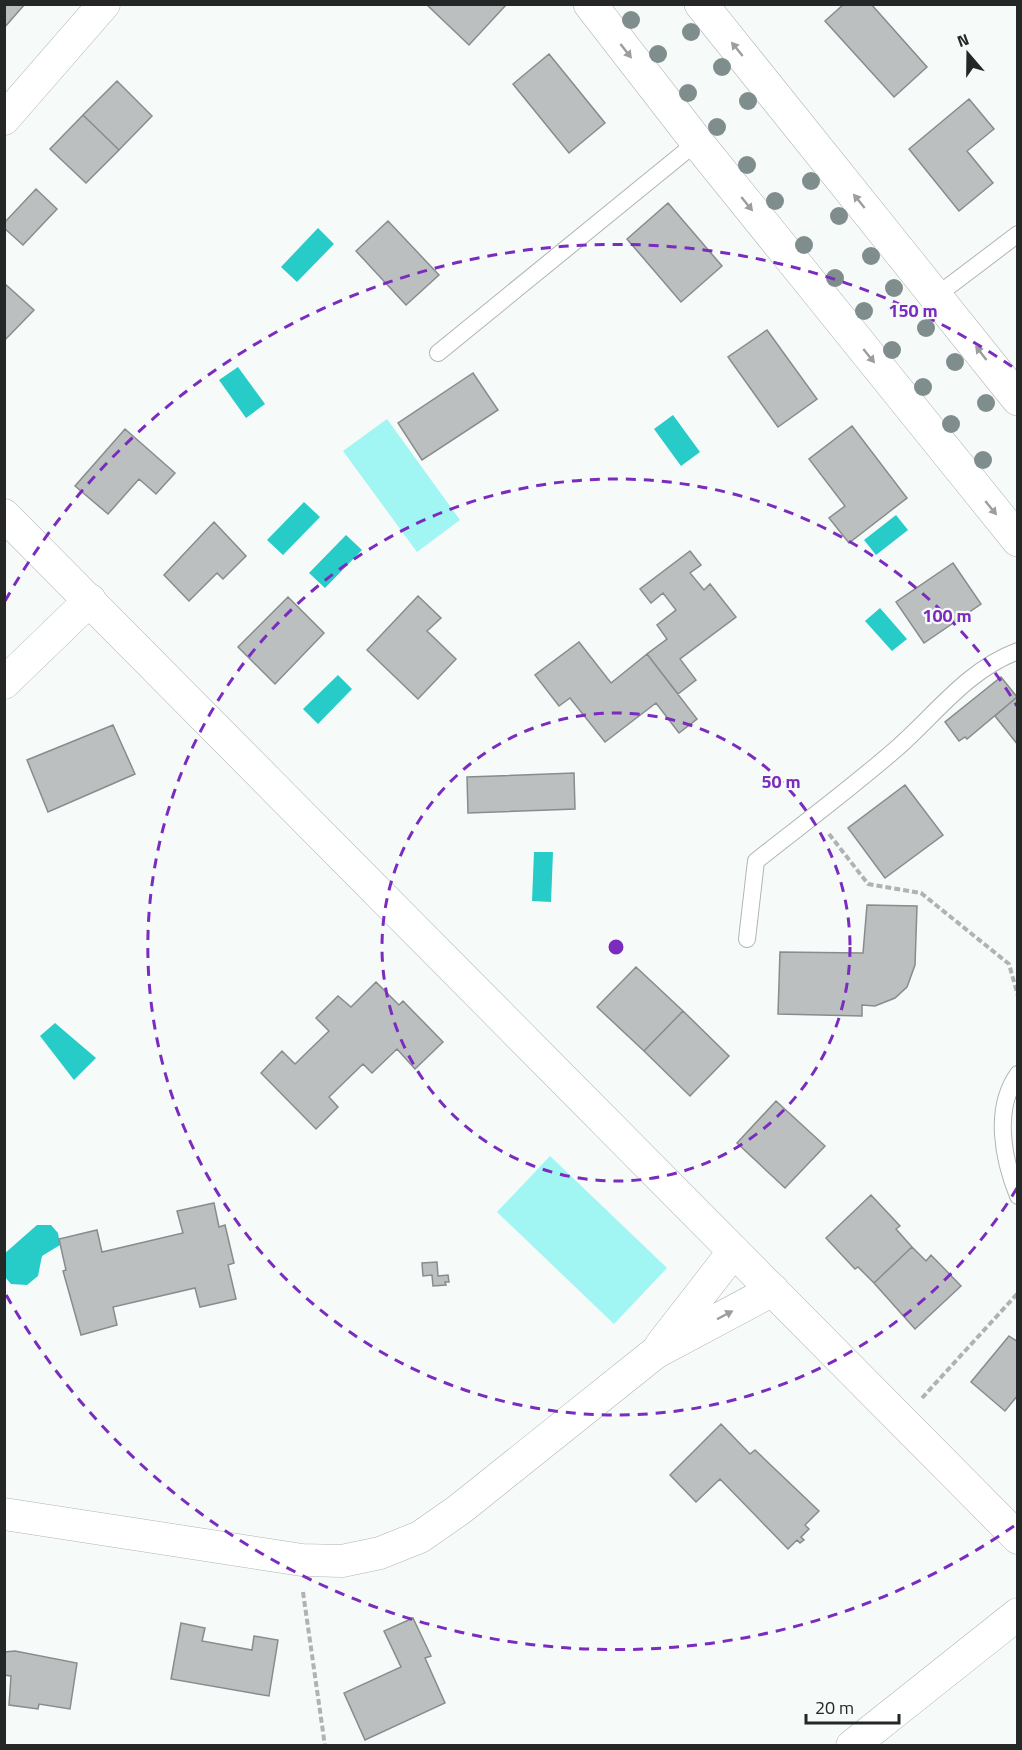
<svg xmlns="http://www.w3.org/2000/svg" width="1022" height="1750" font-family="'Titillium Web',sans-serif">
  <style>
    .green { fill: #a1f5f2 }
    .water { fill: #27cbc8 }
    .building { fill: #bbbfbf; stroke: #888c8c; stroke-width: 1.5 }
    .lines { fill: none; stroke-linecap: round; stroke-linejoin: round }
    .lane-casing { stroke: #b1b4b4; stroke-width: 18 }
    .street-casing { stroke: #b1b4b4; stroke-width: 33 }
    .secondary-casing { stroke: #b1b4b4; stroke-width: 34 }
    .path { stroke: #b0b3b2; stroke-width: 4; stroke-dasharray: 6 3; stroke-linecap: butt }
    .lane { stroke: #fff; stroke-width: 16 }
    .street { stroke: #fff; stroke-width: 32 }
    .secondary { stroke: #fff; stroke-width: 33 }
    .tree { fill: #7f8e8d }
    .oneway { fill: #9d9d9d }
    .ring { fill: none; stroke: #7b2cbf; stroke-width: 3; stroke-dasharray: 10 8 }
    .centre { fill: #7b2cbf; stroke: #f6faf9; stroke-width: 3 }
    .ring-label { font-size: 18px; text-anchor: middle; font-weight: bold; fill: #7b2cbf; stroke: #f6faf9; stroke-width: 4.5; stroke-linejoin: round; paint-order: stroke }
  </style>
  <rect width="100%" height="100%" fill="#f6faf9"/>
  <!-- green -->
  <path class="green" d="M 387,419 L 460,520 L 417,552 L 343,451 Z
    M 550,1156 L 667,1268 L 614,1324 L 497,1212 Z"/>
  <!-- water -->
  <path class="water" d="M 318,228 L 334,244 L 297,282 L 281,267 Z
    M 238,367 L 265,404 L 246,418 L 219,380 Z
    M 673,415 L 700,452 L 681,466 L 654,429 Z
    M 304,502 L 320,517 L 283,555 L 267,540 Z
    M 896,515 L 908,530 L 876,555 L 864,540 Z
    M 346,535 L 362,550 L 325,588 L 309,573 Z
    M 880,608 L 907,639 L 892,651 L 865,621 Z
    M 338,675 L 352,689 L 318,724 L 303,709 Z
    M 534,852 L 553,852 L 551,902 L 532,901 Z
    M 55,1023 L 96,1058 L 74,1080 L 40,1036 Z
    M 37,1225 L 51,1225 L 58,1233 L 60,1245 L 42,1256 L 38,1276 L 27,1285 L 11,1284 L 5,1277 L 4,1254 Z"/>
  <!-- building -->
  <path class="building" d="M 4,4 L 25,4 L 4,28 Z
    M 426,4 L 506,4 L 506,5 L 469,45 Z
    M 844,4 L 871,4 L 927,67 L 894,97 L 825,21 Z
    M 549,54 L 605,123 L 569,153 L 513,84 Z
    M 117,81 L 152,116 L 119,150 L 83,115 Z
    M 969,99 L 994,129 L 967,151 L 993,183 L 959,211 L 909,149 Z
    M 83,115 L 119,150 L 86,183 L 50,149 Z
    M 36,189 L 57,209 L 23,245 L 4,228 L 4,223 Z
    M 668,203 L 722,266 L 681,302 L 627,239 Z
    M 388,221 L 439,275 L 406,305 L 356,251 Z
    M 4,283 L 34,310 L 4,341 Z
    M 767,330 L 817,399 L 778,427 L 728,357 Z
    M 473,373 L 498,410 L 422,460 L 398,423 Z
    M 852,426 L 907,498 L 849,543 L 829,518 L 845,506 L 809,459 Z
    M 125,429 L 175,473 L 156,494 L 139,479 L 108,514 L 75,486 Z
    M 214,522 L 246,556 L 223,579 L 217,573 L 189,601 L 164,575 Z
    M 690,551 L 701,565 L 690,573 L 704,590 L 710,584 L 736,617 L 680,659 L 696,680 L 678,694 L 647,654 L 667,639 L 657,625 L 676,610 L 663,593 L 651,603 L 640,589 Z
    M 953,563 L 981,604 L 924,643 L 896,602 Z
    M 418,596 L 441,618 L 427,631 L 456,659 L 418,699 L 367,650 Z
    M 288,597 L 324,633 L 275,684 L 238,647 Z
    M 579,642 L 611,683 L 647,654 L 697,719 L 679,733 L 656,703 L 605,742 L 570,698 L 559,706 L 535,675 Z
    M 1001,677 L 1017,697 L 967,739 L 965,737 L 959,741 L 945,722 Z
    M 1017,697 L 1018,697 L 1018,745 L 995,716 Z
    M 113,725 L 135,774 L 48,812 L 27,760 Z
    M 574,773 L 575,809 L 468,813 L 467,777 Z
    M 905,785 L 943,835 L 885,878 L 848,828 Z
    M 867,905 L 917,906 L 915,965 L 907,987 L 895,998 L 875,1006 L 862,1005 L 862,1016 L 778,1014 L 780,952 L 863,953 Z
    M 636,967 L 683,1011 L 644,1051 L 597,1007 Z
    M 376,982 L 399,1005 L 403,1001 L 443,1042 L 415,1069 L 397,1049 L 372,1073 L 363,1064 L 329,1097 L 338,1107 L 316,1129 L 261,1073 L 282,1051 L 295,1064 L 329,1031 L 316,1018 L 338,996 L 351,1007 Z
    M 683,1011 L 729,1056 L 690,1096 L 644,1051 Z
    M 776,1101 L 825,1146 L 785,1188 L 737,1143 Z
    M 871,1195 L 900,1226 L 896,1229 L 912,1247 L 874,1283 L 858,1267 L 855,1269 L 826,1238 Z
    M 214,1203 L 219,1227 L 225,1225 L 234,1263 L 228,1265 L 236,1299 L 200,1307 L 195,1288 L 113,1307 L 117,1325 L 81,1335 L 63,1271 L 66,1270 L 59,1239 L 97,1230 L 102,1252 L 183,1233 L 177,1211 Z
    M 912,1247 L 926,1261 L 931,1255 L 961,1286 L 915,1329 L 874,1283 Z
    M 437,1262 L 438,1276 L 448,1275 L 449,1282 L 445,1282 L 446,1285 L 433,1286 L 432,1275 L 423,1276 L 422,1263 Z
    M 1009,1336 L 1018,1342 L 1018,1395 L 1005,1411 L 971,1382 Z
    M 721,1424 L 750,1454 L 755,1450 L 819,1511 L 805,1525 L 809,1529 L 801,1537 L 804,1540 L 800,1543 L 797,1540 L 788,1549 L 720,1479 L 696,1502 L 670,1475 Z
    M 413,1618 L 431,1656 L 425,1658 L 445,1703 L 365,1740 L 344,1693 L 401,1667 L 384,1631 Z
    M 181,1623 L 205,1628 L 202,1641 L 252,1650 L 254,1636 L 278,1640 L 269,1696 L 171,1679 Z
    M 15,1651 L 77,1663 L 70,1709 L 39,1704 L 38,1709 L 9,1705 L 11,1676 L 4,1675 L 4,1652 Z"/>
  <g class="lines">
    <!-- lane casing -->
    <g class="lane-casing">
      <path id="lane" d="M 936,296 L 1018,234
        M 438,353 L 697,142
        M 747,939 L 756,861 C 803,824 851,788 896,749 C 936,714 967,670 1018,651
        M 1018,1074 C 993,1109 1003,1159 1018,1196"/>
    </g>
    <!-- street casing -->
    <g class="street-casing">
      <path id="street" d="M 4,119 L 104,4
        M 4,515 L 1018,1538
        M 4,683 L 90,600
        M 661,1345 L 734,1251
        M 4,1514 L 302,1560 L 342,1561 L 380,1553 L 420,1537 L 460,1509 L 655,1353 L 773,1290
        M 852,1746 L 1018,1614"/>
    </g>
    <!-- secondary casing -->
    <g class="secondary-casing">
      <path id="secondary" d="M 590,4 L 697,142 L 1018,540
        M 701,4 L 1018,399"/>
    </g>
    <!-- path -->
    <path class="path" d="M 829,834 L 868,884 L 921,893 L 1009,964 L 1018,996
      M 922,1398 L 1018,1293
      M 303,1592 L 325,1746"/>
    <!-- lane -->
    <use href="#lane" class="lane"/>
    <!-- street -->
    <use href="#street" class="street"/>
    <!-- secondary -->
    <use href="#secondary" class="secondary"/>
  </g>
  <!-- trees -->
  <g class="tree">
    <circle cx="631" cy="20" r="9"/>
    <circle cx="691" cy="32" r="9"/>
    <circle cx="658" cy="54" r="9"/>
    <circle cx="722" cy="67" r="9"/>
    <circle cx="688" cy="93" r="9"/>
    <circle cx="748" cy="101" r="9"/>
    <circle cx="717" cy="127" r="9"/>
    <circle cx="747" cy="165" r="9"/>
    <circle cx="811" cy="181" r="9"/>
    <circle cx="775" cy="201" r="9"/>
    <circle cx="839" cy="216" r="9"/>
    <circle cx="804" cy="245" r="9"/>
    <circle cx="871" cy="256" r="9"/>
    <circle cx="835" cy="278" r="9"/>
    <circle cx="894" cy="288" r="9"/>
    <circle cx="864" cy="311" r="9"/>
    <circle cx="926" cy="328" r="9"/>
    <circle cx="892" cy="350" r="9"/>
    <circle cx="955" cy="362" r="9"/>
    <circle cx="923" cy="387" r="9"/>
    <circle cx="986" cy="403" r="9"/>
    <circle cx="951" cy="424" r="9"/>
    <circle cx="983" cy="460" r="9"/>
  </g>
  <!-- one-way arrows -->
  <defs><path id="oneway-solid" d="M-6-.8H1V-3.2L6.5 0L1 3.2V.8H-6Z" transform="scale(1.5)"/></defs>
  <g class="oneway">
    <use href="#oneway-solid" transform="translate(737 49) rotate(-129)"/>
    <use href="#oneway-solid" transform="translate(626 51) rotate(52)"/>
    <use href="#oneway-solid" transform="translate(859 201) rotate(-129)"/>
    <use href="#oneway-solid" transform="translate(747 204) rotate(51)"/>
    <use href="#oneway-solid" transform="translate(981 353) rotate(-128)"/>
    <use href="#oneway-solid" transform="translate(869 356) rotate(51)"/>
    <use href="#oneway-solid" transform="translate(991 508) rotate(51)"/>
    <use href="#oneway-solid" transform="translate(725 1315) rotate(-28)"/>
  </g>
  <!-- distance rings -->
  <g class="ring">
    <circle cx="616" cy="947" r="234"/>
    <path d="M1017 1188A468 468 0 1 1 1017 706"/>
    <path d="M1014 1526A702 702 0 0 1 5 1293M5 601A702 702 0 0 1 1014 368"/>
  </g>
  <circle cx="616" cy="947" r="9" class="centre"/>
  <g class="ring-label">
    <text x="913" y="317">150 m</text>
    <text x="947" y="622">100 m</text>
    <text x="781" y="788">50 m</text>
  </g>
  <!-- border -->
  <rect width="1022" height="1750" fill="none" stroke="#252626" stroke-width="12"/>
  <!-- north arrow -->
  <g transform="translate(968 54) rotate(340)" stroke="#f6faf9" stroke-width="4.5" paint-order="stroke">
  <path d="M0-4.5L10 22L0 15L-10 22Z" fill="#252626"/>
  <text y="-9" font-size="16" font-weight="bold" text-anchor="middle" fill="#252626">N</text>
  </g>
  <!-- scale -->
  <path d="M806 1714v9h93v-9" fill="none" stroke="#252626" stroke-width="3"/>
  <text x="815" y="1714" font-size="18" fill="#252626" stroke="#f6faf9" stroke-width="4.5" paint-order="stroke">20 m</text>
</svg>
